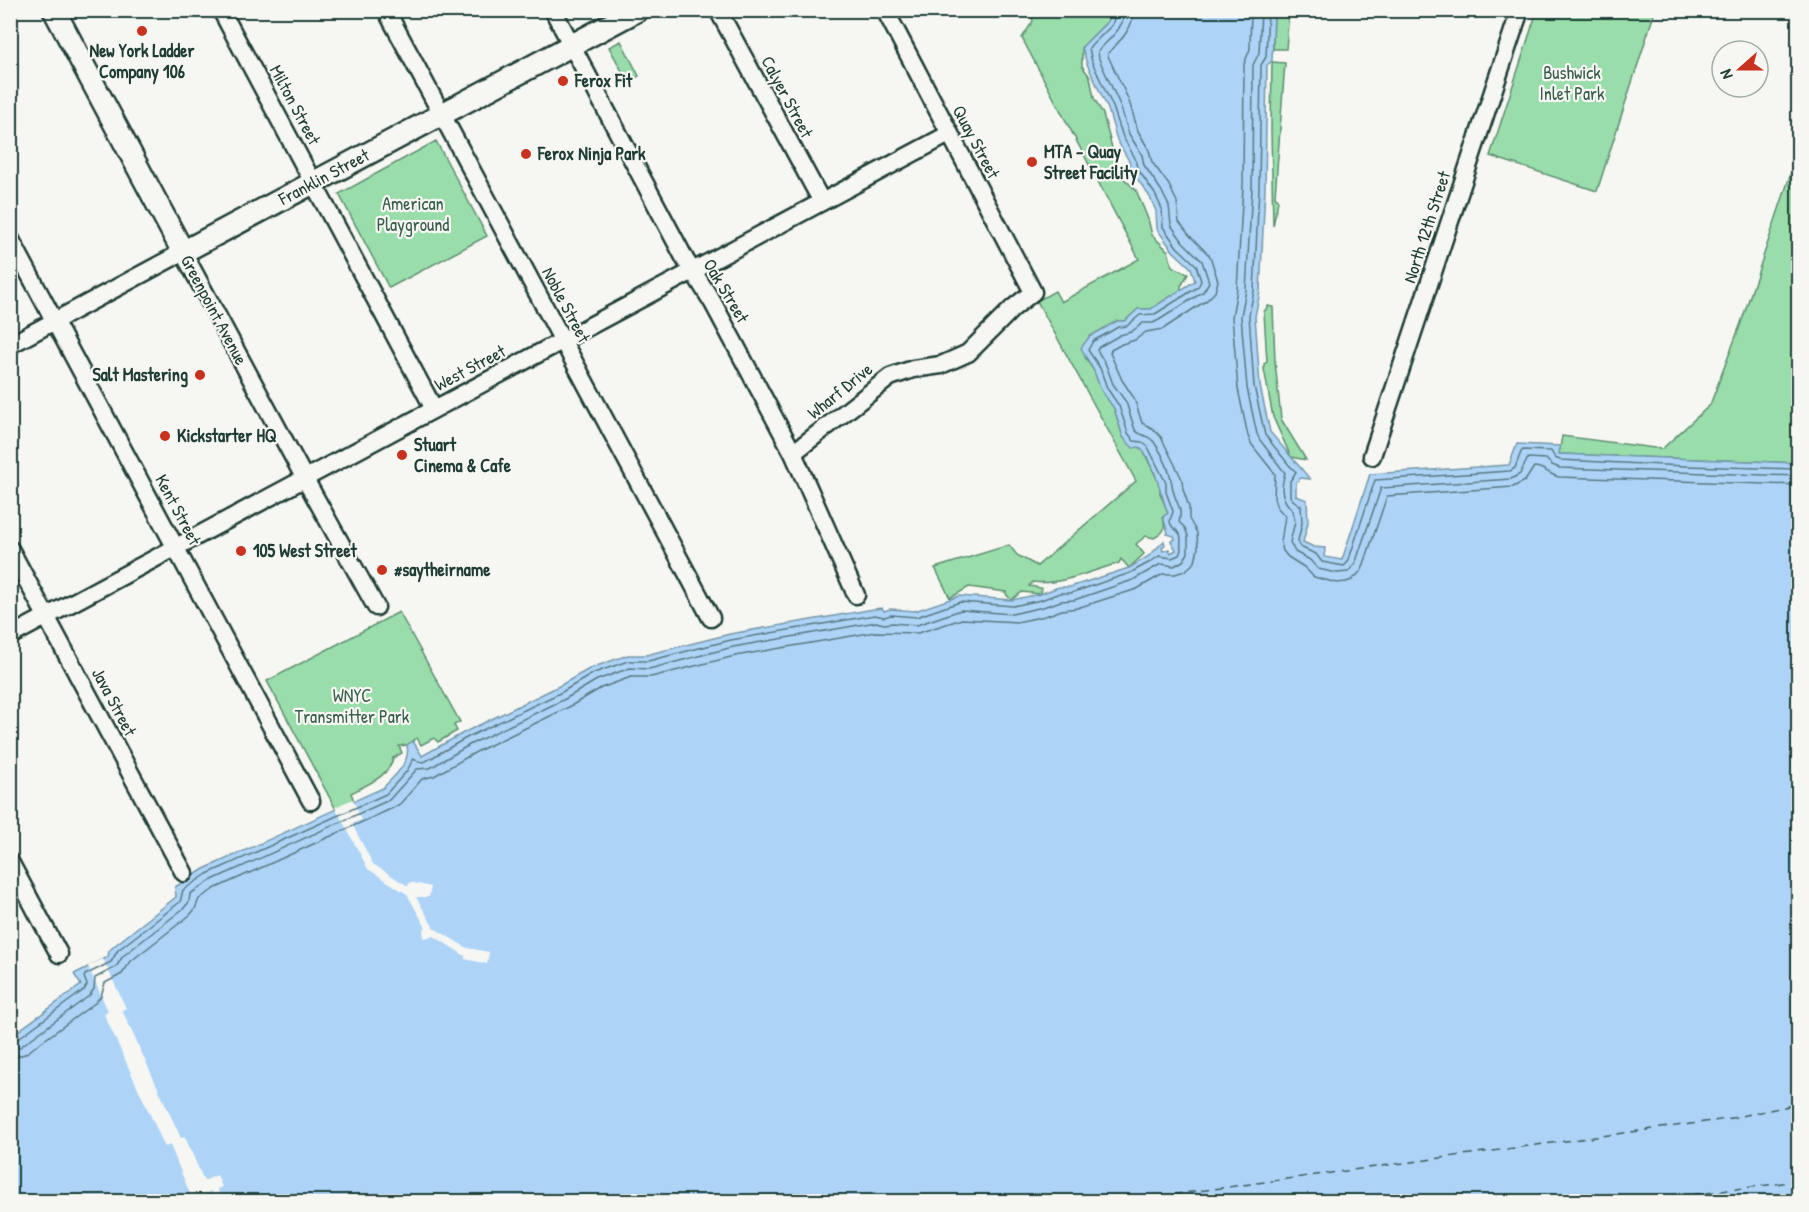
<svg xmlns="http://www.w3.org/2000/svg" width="1809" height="1212" font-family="'Patrick Hand',sans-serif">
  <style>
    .green { fill: #9da; stroke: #5c8d6f; stroke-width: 1.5 }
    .water { fill: #add4f7; stroke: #7498a9; stroke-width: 1.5 }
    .pier { fill: #f6f6f2 }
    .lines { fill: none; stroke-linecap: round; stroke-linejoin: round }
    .shore { stroke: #587982; stroke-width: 1.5 }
    .ferry { stroke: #3b5b5b; stroke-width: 1.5; stroke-dasharray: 8 6; stroke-linecap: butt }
    .minor-casing { stroke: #1f3d34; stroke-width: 21 }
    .major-casing { stroke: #1f3d34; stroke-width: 26 }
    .minor { stroke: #f6f6f2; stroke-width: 16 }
    .major { stroke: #f6f6f2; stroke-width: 21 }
    .poi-dot { fill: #c8321e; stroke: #f6f6f2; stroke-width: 2 }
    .labels { text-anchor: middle; stroke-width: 4.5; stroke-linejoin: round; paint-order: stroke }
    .poi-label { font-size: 18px; font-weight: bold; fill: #1f3d34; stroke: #f6f6f2; text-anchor: start }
    .park-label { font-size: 18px; fill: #375d4c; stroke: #f6f6f2 }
    .street-label { font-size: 18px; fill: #1f3d34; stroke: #f6f6f2 }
  </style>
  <rect width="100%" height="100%" fill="#f6f6f2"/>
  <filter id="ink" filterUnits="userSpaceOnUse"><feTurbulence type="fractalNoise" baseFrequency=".0167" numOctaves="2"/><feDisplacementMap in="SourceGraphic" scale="12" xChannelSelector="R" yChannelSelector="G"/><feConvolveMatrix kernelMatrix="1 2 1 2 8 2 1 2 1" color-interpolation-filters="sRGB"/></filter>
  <g filter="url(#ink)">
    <!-- green -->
    <path class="green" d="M 1030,11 L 1112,11 L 1107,22 L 1082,47 L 1082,66 L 1090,77 L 1094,98 L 1103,114 L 1119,174 L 1136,190 L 1148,219 L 1152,235 L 1168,251 L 1172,266 L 1188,274 L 1181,286 L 1181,290 L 1151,309 L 1138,309 L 1125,321 L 1117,321 L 1089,337 L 1085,357 L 1094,371 L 1101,390 L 1114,408 L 1123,437 L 1143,450 L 1160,485 L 1160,493 L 1168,513 L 1163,517 C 1166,529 1165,532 1154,538 L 1146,536 L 1136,544 L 1144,554 L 1129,568 L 1121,559 L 1119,563 C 1093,570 1060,586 1033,582 L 1029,586 L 1041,588 L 1040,594 L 1022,592 L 1011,600 L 1006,594 L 1006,592 L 969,587 L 950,598 L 935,568 L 1009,545 L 1017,555 L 1037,566 L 1136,481 L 1037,301 L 1055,291 L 1061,302 L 1139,259 L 1022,38 L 1033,21 Z
      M 1274,11 L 1289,11 L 1286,49 L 1273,49 Z
      M 1537,11 L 1655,11 L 1597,191 L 1490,156 Z
      M 621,41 L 639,76 L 628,82 L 609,47 Z
      M 1272,62 L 1285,63 L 1275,196 L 1278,201 L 1273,226 L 1271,129 Z
      M 436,141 L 487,236 L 389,288 L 339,194 Z
      M 1798,152 L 1798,463 L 1559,454 L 1562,436 L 1662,449 L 1710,405 L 1741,323 Z
      M 1268,306 L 1273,307 L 1275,362 L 1281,419 L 1306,460 L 1291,457 L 1273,417 L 1264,369 L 1264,364 L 1267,362 L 1264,312 Z
      M 399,612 L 460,722 L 454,725 L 457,731 L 438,742 L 434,738 L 421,745 L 417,738 L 407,745 L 399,746 L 402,753 L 393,758 C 389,777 366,785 351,793 L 361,820 L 368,869 L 267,681 Z"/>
    <!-- water -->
    <path class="water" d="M 1112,11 L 1274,11 L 1272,61 L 1267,65 L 1265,188 L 1260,292 L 1255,316 L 1260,386 L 1270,432 L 1310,479 L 1301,478 L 1296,482 L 1296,496 L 1307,500 L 1308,523 L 1303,542 L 1314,547 L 1325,548 L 1324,557 L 1342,560 L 1370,474 L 1509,465 L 1517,444 L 1560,446 L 1559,454 L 1798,463 L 1798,1201 L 11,1201 L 10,1037 L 81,985 L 74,974 L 108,957 L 109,951 L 114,946 L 176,897 L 175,887 L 204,869 L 383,788 C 394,776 411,763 407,745 L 413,741 L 422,756 L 465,732 L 559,686 L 591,668 L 628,655 L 646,655 L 730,634 L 874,609 L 882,608 L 884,611 L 890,609 L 915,611 L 959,596 L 1012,600 L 1040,594 L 1059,587 L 1070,587 L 1129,568 L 1149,556 L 1164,541 L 1165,545 L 1162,547 L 1163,551 L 1169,549 L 1171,553 L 1176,550 L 1171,541 L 1175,539 L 1174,536 L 1167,534 L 1168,533 L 1163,517 L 1168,513 C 1160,494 1155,460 1139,447 L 1133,448 L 1123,437 L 1114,408 L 1101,390 L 1094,371 L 1081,348 L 1089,337 L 1117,321 L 1125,321 L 1138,309 L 1151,309 L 1195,281 L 1191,268 L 1173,251 L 1157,229 L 1156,211 L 1150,197 L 1131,170 L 1129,161 L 1117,140 L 1108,109 L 1087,64 L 1082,47 L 1107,22 Z"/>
    <!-- pier -->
    <path class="pier" d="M 353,799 L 361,820 L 352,824 L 373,864 L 408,886 L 410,882 L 431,887 L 429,897 L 416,897 L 434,928 L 467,948 L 489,952 L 487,964 L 465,959 L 465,956 L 434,936 L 424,938 L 423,929 L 426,928 L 407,894 L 368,869 L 335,807 Z
      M 103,959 L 126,1008 L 122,1010 L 181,1138 L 185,1137 L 204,1181 L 217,1175 L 222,1187 L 217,1189 L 223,1201 L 216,1201 L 211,1191 L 192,1199 L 170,1145 L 165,1147 L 104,1014 L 108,1011 L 88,966 Z"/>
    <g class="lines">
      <!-- shore -->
      <path class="shore" d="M 1251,10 L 1250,49 L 1244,64 L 1243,187 L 1237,289 L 1232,317 L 1238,389 L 1248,436 L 1252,445 L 1275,474 L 1274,498 L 1277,507 L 1285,516 L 1281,542 L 1283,551 L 1288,557 L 1304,567 L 1314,577 L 1337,583 L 1346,582 L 1352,580 L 1362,570 L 1387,496 L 1513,487 L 1525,481 L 1534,467 C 1544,467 1549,475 1559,477 L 1798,485
        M 1261,10 L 1259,53 L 1253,65 L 1252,188 L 1246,290 L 1241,316 L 1247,388 L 1257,434 L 1260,440 L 1285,473 C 1280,489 1281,499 1293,511 L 1295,522 L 1290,542 L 1295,552 L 1310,560 L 1318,569 L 1337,573 L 1348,572 L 1355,564 L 1381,488 L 1511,479 L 1520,474 L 1528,458 L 1546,459 L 1552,465 L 1560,468 L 1798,476
        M 1268,10 L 1266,57 L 1261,65 L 1259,188 L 1254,291 L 1249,315 L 1254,386 L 1265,435 L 1289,465 L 1296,472 L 1290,481 L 1290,496 L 1293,500 L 1301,506 L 1302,523 L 1298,541 L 1300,547 L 1316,554 L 1322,562 L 1344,566 L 1348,562 L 1375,480 L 1510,471 L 1515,468 L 1521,452 L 1523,450 L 1551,451 L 1555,458 L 1560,460 L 1685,466 L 1798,469
        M 10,1042 L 16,1040 L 84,990 L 87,985 L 84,977 L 85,975 L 111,962 L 118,950 L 180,902 L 183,890 L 207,874 L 386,794 L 407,771 L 413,759 L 421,762 L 426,761 L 468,737 L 562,692 L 594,673 L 628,661 L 648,661 L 731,640 L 875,615 L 884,617 L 891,615 L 916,617 L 960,602 L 1013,606 L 1041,600 L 1060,593 L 1071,593 L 1130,573 L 1152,561 L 1159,556 L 1172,558 L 1179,555 L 1181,550 C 1180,544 1182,539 1180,534 C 1177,529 1170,528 1170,521 C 1170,518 1173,514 1173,511 L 1166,492 L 1166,483 L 1148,447 L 1142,442 L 1134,441 L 1128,433 L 1119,406 L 1107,388 L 1100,368 L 1088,350 L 1093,341 L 1108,333 L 1118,327 L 1127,326 L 1140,315 L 1155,314 L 1198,287 L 1201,281 L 1196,265 L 1177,247 L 1163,227 L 1162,209 L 1155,194 L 1137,168 L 1135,158 L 1123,137 L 1113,107 L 1092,62 L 1089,48 L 1112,25 L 1117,10
        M 10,1049 L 20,1047 L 89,996 L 94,989 L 95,978 L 116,967 L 123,956 L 184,908 L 189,902 L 190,894 L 210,881 L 389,800 L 417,769 L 430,768 L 471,744 L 565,699 L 597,680 L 630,668 L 649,669 L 733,647 L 876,622 L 884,624 L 892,623 L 917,625 L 961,610 L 1012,614 L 1043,607 L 1061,601 L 1074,600 L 1133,580 L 1161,564 L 1174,566 L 1183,561 L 1188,553 L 1188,536 L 1185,528 L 1179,522 C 1183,507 1176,504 1173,490 C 1171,474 1164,456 1154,442 C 1149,435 1140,436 1135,430 L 1126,402 L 1113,384 L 1106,365 L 1097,350 L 1099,347 L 1120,335 L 1131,332 L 1143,323 L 1153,323 L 1159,320 L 1203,292 L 1209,282 L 1202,261 L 1183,242 L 1171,225 L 1169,206 L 1161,190 L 1144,165 L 1142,155 L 1129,134 L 1120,105 L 1099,59 L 1098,51 C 1109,39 1124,29 1125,10
        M 10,1058 L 25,1054 L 95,1003 L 101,996 L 105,983 L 122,974 L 131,961 L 190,915 L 195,909 L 199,899 L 214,889 L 393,808 L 400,804 L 422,779 L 434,776 L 476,752 L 569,707 L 601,688 L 631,677 L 651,677 L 735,656 L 875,632 L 918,633 L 962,619 L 1017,622 L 1045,616 L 1062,610 L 1077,608 L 1137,589 L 1163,574 L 1175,574 L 1185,571 L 1195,562 L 1198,548 L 1197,533 L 1189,519 L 1189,507 L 1183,489 L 1182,479 L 1161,437 L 1152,428 L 1142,423 L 1134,398 L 1122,380 L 1110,353 L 1111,350 L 1122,344 L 1135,340 L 1146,332 L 1163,329 L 1207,300 L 1215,292 L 1218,281 L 1210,256 L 1190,236 L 1179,222 L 1177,202 L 1169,185 L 1152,162 L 1149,150 L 1138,131 L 1129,101 L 1108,56 L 1108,53 C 1121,40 1133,29 1134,10"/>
      <!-- ferry -->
      <path class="ferry" d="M 1118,1202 L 1727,1119 L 1798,1104
        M 1637,1202 L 1798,1181"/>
      <!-- minor casing -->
      <g class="minor-casing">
        <path id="minor" d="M 221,10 L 434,409
          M 386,10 L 711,618
          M 553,10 L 686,261 L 693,271 L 713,303 L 793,453 L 856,595
          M 718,10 L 822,202
          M 10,238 L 311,801
          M 10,345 L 183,252 L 305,479 L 376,607
          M 793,453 L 890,377 L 913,369 L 941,365 L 968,353 L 1013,308 L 1033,292 L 885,10
          M 1372,456 L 1520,10
          M 10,549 L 184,873
          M 10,636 L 949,134
          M 10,862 L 59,954"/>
      </g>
      <!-- major casing -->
      <g class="major-casing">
        <path id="major" d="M 54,10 L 183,252 L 638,10"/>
      </g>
      <!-- minor -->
      <use href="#minor" class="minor"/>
      <!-- major -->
      <use href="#major" class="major"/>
    </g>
  </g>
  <!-- markers -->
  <g class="poi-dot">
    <circle cx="142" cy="31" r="6"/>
    <circle cx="563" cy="81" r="6"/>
    <circle cx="526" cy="154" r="6"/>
    <circle cx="1032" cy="162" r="6"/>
    <circle cx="200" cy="375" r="6"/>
    <circle cx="165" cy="436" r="6"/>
    <circle cx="402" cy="455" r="6"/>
    <circle cx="241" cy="551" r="6"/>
    <circle cx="382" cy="570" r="6"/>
  </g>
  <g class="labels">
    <!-- poi labels -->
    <g class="poi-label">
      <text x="142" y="57" text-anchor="middle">New York Ladder<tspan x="142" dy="21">Company 106</tspan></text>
      <text x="575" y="87">Ferox Fit</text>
      <text x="1044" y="158">MTA - Quay<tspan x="1044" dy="21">Street Facility</tspan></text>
      <text x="538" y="160">Ferox Ninja Park</text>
      <text x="188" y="381" text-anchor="end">Salt Mastering</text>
      <text x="177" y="442">Kickstarter HQ</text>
      <text x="414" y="451">Stuart<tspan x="414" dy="21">Cinema &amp; Cafe</tspan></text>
      <text x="253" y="557">105 West Street</text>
      <text x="394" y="576">#saytheirname</text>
    </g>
    <!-- park labels -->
    <g class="park-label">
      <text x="1572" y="79">Bushwick<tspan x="1572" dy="21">Inlet Park</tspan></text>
      <text x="413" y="210">American<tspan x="413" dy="21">Playground</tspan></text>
      <text x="352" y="702">WNYC<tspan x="352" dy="21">Transmitter Park</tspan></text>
    </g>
    <!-- street labels -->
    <g class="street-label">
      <text transform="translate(787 97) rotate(62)" y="6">Calyer Street</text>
      <text transform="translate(295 105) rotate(62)" y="6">Milton Street</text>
      <text transform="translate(976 142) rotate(62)" y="6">Quay Street</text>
      <text transform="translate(324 177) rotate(-28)" y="6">Franklin Street</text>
      <text transform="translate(1427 227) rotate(-72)" y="6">North 12th Street</text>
      <text transform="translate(726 291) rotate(59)" y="6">Oak Street</text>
      <text transform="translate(566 305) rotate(62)" y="6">Noble Street</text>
      <text transform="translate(214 310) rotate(62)" y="6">Greenpoint Avenue</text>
      <text transform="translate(470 368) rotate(-28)" y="6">West Street</text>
      <text transform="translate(840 391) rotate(-39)" y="6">Wharf Drive</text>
      <text transform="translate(178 510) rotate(62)" y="6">Kent Street</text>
      <text transform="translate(114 702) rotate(62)" y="6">Java Street</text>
    </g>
  </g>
  <!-- margin -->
  <rect width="1809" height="1212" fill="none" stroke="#f6f6f2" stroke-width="36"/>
  <rect x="18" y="18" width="1773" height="1176" fill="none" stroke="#1f3d34" stroke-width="2" filter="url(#ink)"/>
  <!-- north arrow -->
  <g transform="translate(1740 69) rotate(249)"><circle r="28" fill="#f6f6f2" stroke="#a0aca6" stroke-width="1.5"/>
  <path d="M0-4.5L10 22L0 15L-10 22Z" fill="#c8321e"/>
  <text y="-9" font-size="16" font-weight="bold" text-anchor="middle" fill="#1f3d34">N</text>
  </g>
</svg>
